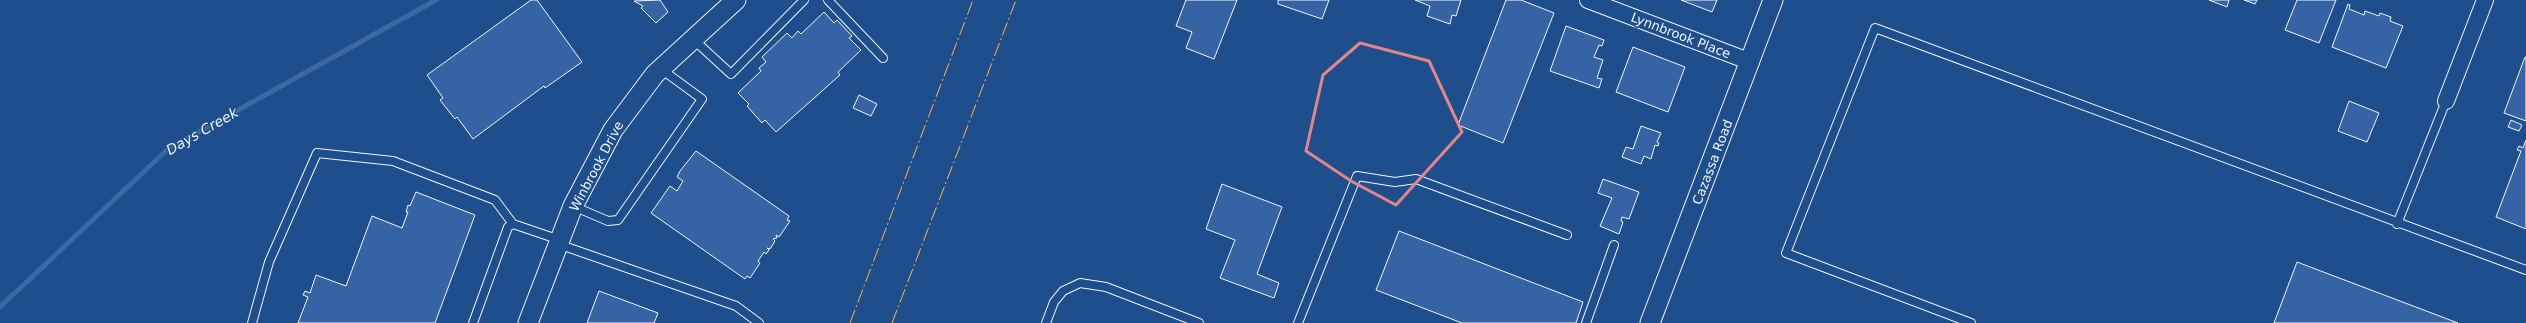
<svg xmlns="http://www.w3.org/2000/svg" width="2526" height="323" font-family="'DejaVu Sans',sans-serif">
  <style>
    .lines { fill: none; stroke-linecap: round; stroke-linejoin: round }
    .stream { stroke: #3b69a3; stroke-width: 5 }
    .building { fill: #3563a3; stroke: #f2f6ff }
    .service-casing { stroke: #f2f6ff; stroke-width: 10 }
    .minor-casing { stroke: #f2f6ff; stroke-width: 18 }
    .tertiary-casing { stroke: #f2f6ff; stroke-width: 21 }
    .service { stroke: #1f4e8c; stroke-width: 8 }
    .minor { stroke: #1f4e8c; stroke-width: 16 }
    .tertiary { stroke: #1f4e8c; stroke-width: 19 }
    .power { stroke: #ffb74d; stroke-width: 1; stroke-dasharray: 14 3 2 3; stroke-linecap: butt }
    .marked { fill: none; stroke: #e38589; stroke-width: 3; stroke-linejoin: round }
    .labels { text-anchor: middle; stroke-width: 3; stroke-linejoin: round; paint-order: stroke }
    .street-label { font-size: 13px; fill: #f2f6ff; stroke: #1f4e8c }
    .water-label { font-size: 14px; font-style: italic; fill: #f2f6ff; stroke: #1f4e8c }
  </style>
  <rect width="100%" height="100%" fill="#1f4e8c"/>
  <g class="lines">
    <!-- stream -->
    <path class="stream" d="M 0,307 L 168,149 L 436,0"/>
  </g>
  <!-- building -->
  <path class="building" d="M 531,0 L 537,0 L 582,62 L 545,88 L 544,86 L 473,139 L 457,117 L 455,119 L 440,100 L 443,98 L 427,75 Z
    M 660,0 L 668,12 L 656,23 L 641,8 L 643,6 L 634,1 Z
    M 1186,0 L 1237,0 L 1214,59 L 1186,48 L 1192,32 L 1176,26 Z
    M 1278,0 L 1329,0 L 1322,19 L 1278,4 Z
    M 1415,0 L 1461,0 L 1456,16 L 1452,15 L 1450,24 L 1427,16 L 1430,6 Z
    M 1506,0 L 1521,0 L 1554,13 L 1503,143 L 1458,125 Z
    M 1681,0 L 1717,0 L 1712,12 Z
    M 2209,0 L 2229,0 L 2227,7 Z
    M 2244,0 L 2257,0 L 2255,4 Z
    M 2297,0 L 2336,0 L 2319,43 L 2285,30 Z
    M 2348,4 L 2350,5 L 2349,9 L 2364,15 L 2365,11 L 2379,16 L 2380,13 L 2391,17 L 2390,21 L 2403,26 L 2386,68 L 2332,47 Z
    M 824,12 L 834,23 L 837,20 L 852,36 L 849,38 L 861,50 L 838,72 L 840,75 L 776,132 L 765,120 L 762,123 L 747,106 L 749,104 L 738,93 L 761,71 L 759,68 L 766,62 L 762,57 L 787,33 L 792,38 L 798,31 L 801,34 Z
    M 1566,26 L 1604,40 L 1602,46 L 1599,45 L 1594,57 L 1603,60 L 1597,78 L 1602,79 L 1599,88 L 1550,71 Z
    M 1633,47 L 1685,67 L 1668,112 L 1616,92 Z
    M 2525,57 L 2526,57 L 2526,121 L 2504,113 Z
    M 859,95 L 877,104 L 871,116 L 853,108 Z
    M 2349,101 L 2379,113 L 2367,142 L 2338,131 Z
    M 2511,120 L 2522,125 L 2519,131 L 2508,127 Z
    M 1641,126 L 1661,133 L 1657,142 L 1659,143 L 1658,146 L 1655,145 L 1651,159 L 1644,156 L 1641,164 L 1622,157 L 1626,147 L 1633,149 Z
    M 2526,140 L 2526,229 L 2496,217 L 2521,151 L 2517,150 L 2519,146 L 2523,148 Z
    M 696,151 L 789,216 L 787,220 L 790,221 L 779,237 L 776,235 L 777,238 L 773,239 L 775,241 L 770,249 L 767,248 L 769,250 L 766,254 L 764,252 L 758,261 L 760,263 L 750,278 L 747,276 L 745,279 L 651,213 L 670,186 L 677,191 L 683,181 L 677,177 L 680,171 Z
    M 1603,179 L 1639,192 L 1629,219 L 1622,217 L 1621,221 L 1623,222 L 1619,234 L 1600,226 L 1612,198 L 1598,193 Z
    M 1222,184 L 1282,207 L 1257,274 L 1279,283 L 1274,298 L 1220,278 L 1235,240 L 1206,229 Z
    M 416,192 L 475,215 L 435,323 L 298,323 L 308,297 L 303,295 L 305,291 L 310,293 L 316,275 L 346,286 L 372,216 L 402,228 L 408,212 L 406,212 L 408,205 L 410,206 Z
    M 1399,231 L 1583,302 L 1576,323 L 1462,323 L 1376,290 Z
    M 2297,262 L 2458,323 L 2274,323 Z
    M 599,291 L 658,313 L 654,323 L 587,323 Z"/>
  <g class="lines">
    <!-- service casing -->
    <g class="service-casing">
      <path id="service" d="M 828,0 L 883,58
        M 693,39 L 731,74 L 804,0
        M 573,206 L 608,221 L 618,220 L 702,99 L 661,69
        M 2397,224 L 2446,101
        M 558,244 L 736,306 L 759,323
        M 252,323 L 269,262 L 317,153 L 393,161 L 495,200 L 513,224
        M 473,323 L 508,227 L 513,224 L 560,240
        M 1046,323 L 1054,302 L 1063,291 L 1080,283 L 1106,287 L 1199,323
        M 1298,323 L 1357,176 L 1395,182 L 1416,179 L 1567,235
        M 1586,323 L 1614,245
        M 1971,323 L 1786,253 L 1875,28 L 2526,270"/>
    </g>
    <!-- minor casing -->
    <g class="minor-casing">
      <path id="minor" d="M 1588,0 L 1751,62
        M 2446,101 L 2485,0"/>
    </g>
    <!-- tertiary casing -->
    <g class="tertiary-casing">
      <path id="tertiary" d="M 528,323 L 573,206 L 613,130 L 655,74 L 736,0
        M 1650,323 L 1773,0"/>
    </g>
    <!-- service -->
    <use href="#service" class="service"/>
    <!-- minor -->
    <use href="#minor" class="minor"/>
    <!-- tertiary -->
    <use href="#tertiary" class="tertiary"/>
    <!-- power -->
    <path class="power" d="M 850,323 L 973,0
      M 892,323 L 1016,0"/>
  </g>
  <!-- marked area -->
  <path class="marked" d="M 1360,43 L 1429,61 L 1462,132 L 1396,205 L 1351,181 L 1306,151 L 1323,75 Z"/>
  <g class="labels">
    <!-- street labels -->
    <g class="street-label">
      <text transform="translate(1681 35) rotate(21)" y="5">Lynnbrook Place</text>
      <text transform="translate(1712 162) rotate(-69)" y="5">Cazassa Road</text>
      <text transform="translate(596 166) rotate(-62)" y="5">Winbrook Drive</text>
    </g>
    <!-- water labels -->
    <g class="water-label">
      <text transform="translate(202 131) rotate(-30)" y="5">Days Creek</text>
    </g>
  </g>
</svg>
